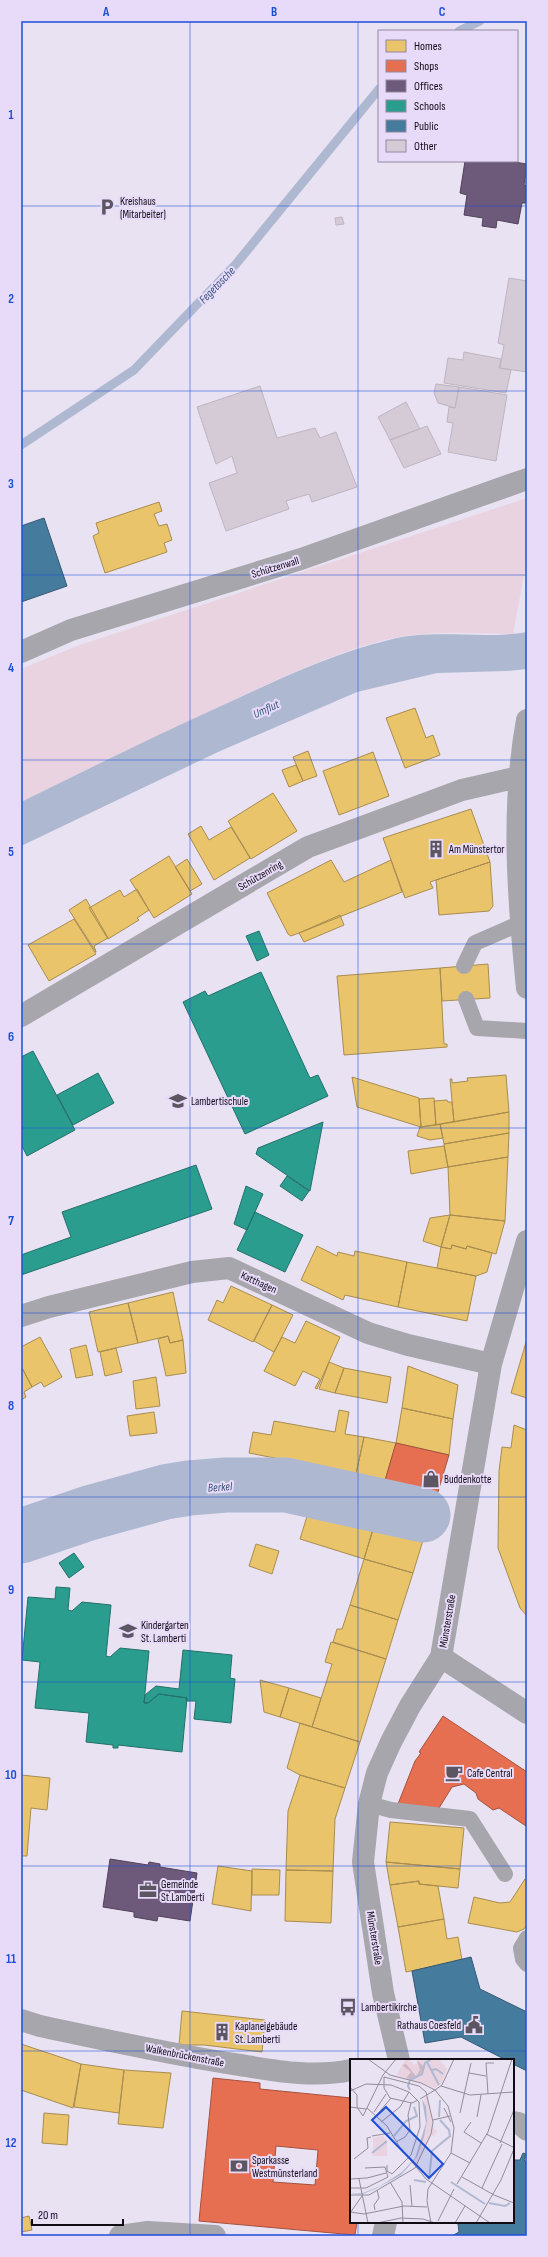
<svg xmlns="http://www.w3.org/2000/svg" width="548" height="2257" font-family="'Sofia Sans Condensed',sans-serif">
  <style>
    .green { fill: #e9d3e0 }
    .water { fill: #aeb9d1 }
    .homes { fill: #e9c46a; stroke: #a88c50 }
    .shops { fill: #e76f51; stroke: #a6513f; fill-rule: evenodd }
    .offices { fill: #6d597a; stroke: #51425c }
    .schools { fill: #2a9d8f; stroke: #22716a }
    .public { fill: #457b9d; stroke: #355974 }
    .lines { fill: none; stroke-linecap: round; stroke-linejoin: round }
    .stream { stroke: #aeb9d1; stroke-width: 9 }
    .river { stroke: #aeb9d1; stroke-width: 55 }
    .building { fill: #d4cbd7; stroke: #beb5c0 }
    .service { stroke: #a7a6ac; stroke-width: 16 }
    .pedestrian { stroke: #a7a6ac; stroke-width: 22 }
    .minor { stroke: #a7a6ac; stroke-width: 22 }
    .grid { fill: none; stroke: #1d4ed8; stroke-width: 1; stroke-opacity: 0.55 }
    .labels { text-anchor: middle; stroke-width: 4; stroke-linejoin: round; paint-order: stroke }
    .poi-label { font-size: 11px; fill: #100b15; stroke: #e8dbf9; text-anchor: start }
    .street-label { font-size: 11px; fill: #100b15; stroke: #e8dbf9 }
    .water-label { font-size: 12px; font-style: italic; fill: #37567e; stroke: #e8dbf9 }
    .inset-river { fill: none; stroke: #aeb9d1; stroke-width: 2 }
    .inset-road { fill: none; stroke: #928c9a; stroke-width: 1 }
    .view { fill: #1d4ed8; fill-opacity: 0.15; stroke: #1d4ed8; stroke-width: 2 }
    .inset-edge { fill: none; stroke: #100b15; stroke-width: 2 }
    .neatline { fill: none; stroke: #1d4ed8; stroke-width: 1.5 }
    .grid-label { font-size: 13px; text-anchor: middle; font-weight: bold; fill: #1d4ed8 }
  </style>
  <rect width="100%" height="100%" fill="#e9e2f2"/>
  <!-- green -->
  <path class="green" d="M 527,498 L 527,559 L 513,634 C 472,633 430,630 389,639 C 334,652 281,678 229,702 C 159,735 90,768 21,802 L 21,669 L 77,646 Z"/>
  <!-- water -->
  <path class="water" d="M 527,632 L 527,669 L 507,671 L 437,673 L 357,692 L 218,752 L 21,846 L 21,802 C 88,769 155,736 223,705 C 277,680 331,654 389,640 C 434,628 481,640 527,632 Z"/>
  <!-- homes -->
  <path class="homes" d="M 159,502 L 162,511 L 154,514 L 159,526 L 167,524 L 172,540 L 164,543 L 167,552 L 105,573 L 93,536 L 99,533 L 96,523 Z
    M 415,708 L 426,738 L 433,735 L 440,755 L 405,768 L 386,718 Z
    M 308,751 L 317,776 L 303,781 L 293,757 Z
    M 373,752 L 389,796 L 339,815 L 323,771 Z
    M 296,765 L 303,781 L 289,787 L 282,770 Z
    M 273,793 L 297,831 L 251,859 L 228,821 Z
    M 471,809 L 490,862 L 430,882 L 433,888 L 405,898 L 383,838 Z
    M 201,826 L 209,840 L 231,827 L 250,858 L 214,880 L 188,834 Z
    M 169,856 L 192,894 L 154,918 L 130,880 Z
    M 187,859 L 202,884 L 190,891 L 175,867 Z
    M 331,860 L 344,882 L 391,860 L 402,892 L 299,933 L 291,936 L 288,934 L 267,893 Z
    M 490,862 L 493,906 L 489,911 L 439,915 L 436,880 Z
    M 137,889 L 149,910 L 137,918 L 139,920 L 108,939 L 89,908 L 120,890 L 124,897 Z
    M 86,899 L 108,938 L 94,946 L 96,952 L 69,910 Z
    M 340,915 L 344,925 L 304,942 L 299,933 Z
    M 74,919 L 96,954 L 49,981 L 28,945 Z
    M 488,964 L 490,998 L 442,1001 L 440,968 Z
    M 440,968 L 444,1044 L 447,1044 L 447,1047 L 344,1055 L 337,976 Z
    M 506,1075 L 509,1112 L 454,1122 L 450,1079 L 452,1079 L 452,1083 L 468,1081 L 467,1078 Z
    M 352,1077 L 419,1098 L 421,1127 L 357,1107 Z
    M 434,1098 L 436,1125 L 421,1127 L 419,1099 Z
    M 447,1100 L 448,1102 L 452,1102 L 454,1122 L 436,1125 L 434,1101 Z
    M 509,1112 L 509,1133 L 444,1144 L 440,1124 Z
    M 440,1124 L 443,1138 L 430,1140 L 417,1136 L 420,1127 Z
    M 509,1133 L 508,1157 L 448,1167 L 444,1144 Z
    M 444,1146 L 448,1167 L 411,1174 L 408,1151 Z
    M 508,1157 L 505,1221 L 450,1215 L 448,1167 Z
    M 450,1215 L 441,1247 L 423,1241 L 430,1218 Z
    M 450,1215 L 505,1221 L 496,1254 L 467,1246 L 466,1249 L 452,1245 L 451,1249 L 441,1247 Z
    M 452,1245 L 466,1249 L 467,1246 L 492,1253 L 487,1272 L 476,1276 L 437,1268 L 441,1247 L 451,1249 Z
    M 317,1246 L 337,1256 L 338,1252 L 354,1256 L 355,1251 L 407,1262 L 398,1307 L 345,1295 L 343,1300 L 301,1280 Z
    M 407,1262 L 476,1276 L 467,1321 L 398,1307 Z
    M 231,1286 L 272,1305 L 253,1342 L 208,1320 L 217,1300 L 223,1303 Z
    M 173,1292 L 183,1340 L 170,1343 L 168,1336 L 138,1343 L 128,1303 Z
    M 128,1303 L 138,1343 L 98,1352 L 89,1312 Z
    M 272,1305 L 293,1315 L 274,1352 L 254,1341 Z
    M 306,1321 L 340,1337 L 317,1389 L 315,1388 L 320,1379 L 303,1371 L 295,1386 L 264,1371 L 282,1337 L 295,1343 Z
    M 168,1336 L 170,1343 L 183,1340 L 186,1373 L 166,1376 L 158,1339 Z
    M 40,1337 L 62,1377 L 44,1387 L 41,1382 L 32,1387 L 21,1366 L 21,1347 Z
    M 527,1339 L 527,1398 L 511,1393 Z
    M 86,1345 L 93,1375 L 76,1378 L 70,1349 Z
    M 116,1348 L 122,1372 L 105,1376 L 100,1352 Z
    M 329,1362 L 344,1368 L 335,1393 L 319,1389 Z
    M 21,1366 L 32,1387 L 24,1392 L 26,1397 L 21,1400 Z
    M 408,1366 L 458,1385 L 453,1419 L 402,1408 Z
    M 344,1368 L 391,1377 L 387,1403 L 335,1393 Z
    M 156,1377 L 160,1406 L 136,1409 L 133,1381 Z
    M 402,1408 L 453,1419 L 449,1455 L 396,1443 Z
    M 339,1410 L 349,1412 L 345,1434 L 364,1437 L 356,1474 L 249,1453 L 253,1432 L 271,1435 L 274,1421 L 335,1432 Z
    M 154,1412 L 157,1433 L 130,1436 L 127,1416 Z
    M 514,1425 L 527,1430 L 527,1616 L 520,1608 L 498,1548 L 499,1471 L 502,1447 L 511,1448 Z
    M 364,1437 L 396,1443 L 384,1484 L 356,1474 Z
    M 312,1500 L 378,1513 L 364,1559 L 300,1539 Z
    M 378,1513 L 428,1524 L 413,1573 L 364,1559 Z
    M 256,1544 L 279,1551 L 272,1574 L 249,1566 Z
    M 364,1559 L 413,1573 L 398,1620 L 350,1605 Z
    M 350,1605 L 398,1620 L 386,1659 L 333,1642 L 337,1629 L 342,1629 Z
    M 331,1642 L 386,1659 L 360,1742 L 312,1727 L 332,1664 L 325,1662 Z
    M 260,1680 L 289,1688 L 280,1717 L 264,1712 Z
    M 289,1688 L 321,1698 L 312,1727 L 280,1717 Z
    M 300,1723 L 360,1742 L 345,1788 L 300,1775 L 287,1768 Z
    M 21,1775 L 50,1778 L 47,1810 L 31,1808 L 27,1856 L 21,1856 Z
    M 300,1775 L 345,1788 L 335,1819 L 333,1871 L 286,1870 L 288,1811 Z
    M 390,1822 L 464,1828 L 460,1869 L 386,1862 Z
    M 386,1862 L 460,1869 L 458,1888 L 419,1884 L 419,1881 L 390,1885 Z
    M 218,1866 L 252,1871 L 251,1911 L 212,1904 Z
    M 252,1869 L 280,1870 L 279,1895 L 252,1895 Z
    M 286,1870 L 333,1871 L 331,1923 L 285,1921 Z
    M 525,1879 L 527,1881 L 527,1924 L 524,1929 L 517,1932 L 468,1923 L 474,1897 L 500,1903 L 510,1902 Z
    M 419,1881 L 419,1884 L 438,1886 L 444,1919 L 398,1927 L 390,1885 Z
    M 444,1919 L 447,1939 L 458,1937 L 462,1960 L 406,1972 L 398,1927 Z
    M 182,2011 L 265,2020 L 262,2052 L 204,2045 L 179,2045 Z
    M 21,2044 L 81,2064 L 73,2108 L 21,2090 Z
    M 81,2064 L 124,2070 L 119,2113 L 74,2107 Z
    M 124,2070 L 171,2073 L 163,2128 L 118,2124 Z
    M 44,2113 L 69,2115 L 67,2145 L 42,2143 Z
    M 29,2216 L 32,2230 L 21,2232 L 21,2218 Z"/>
  <!-- shops -->
  <path class="shops" d="M 396,1443 L 449,1455 L 437,1495 L 384,1484 Z
    M 443,1716 L 527,1772 L 526,1826 L 499,1808 L 493,1810 L 478,1799 L 476,1793 L 464,1784 L 452,1787 L 439,1808 L 398,1804 L 415,1761 L 421,1753 L 419,1752 Z
    M 213,2078 L 260,2083 L 260,2089 L 351,2098 L 351,2222 L 357,2222 L 355,2235 L 199,2221 ZM 276,2146 L 318,2150 L 315,2185 L 273,2182 Z"/>
  <!-- offices -->
  <path class="offices" d="M 465,161 L 508,161 L 527,164 L 524,185 L 527,186 L 527,203 L 522,203 L 518,224 L 497,220 L 496,228 L 482,226 L 483,218 L 464,215 L 467,195 L 460,193 Z
    M 110,1859 L 148,1865 L 149,1862 L 160,1864 L 160,1867 L 197,1873 L 190,1921 L 158,1916 L 157,1921 L 134,1917 L 134,1912 L 103,1907 Z"/>
  <!-- schools -->
  <path class="schools" d="M 259,931 L 269,955 L 257,961 L 246,936 Z
    M 261,972 L 309,1076 L 310,1078 L 318,1075 L 328,1096 L 245,1134 L 183,1002 L 205,991 L 208,996 Z
    M 33,1051 L 75,1130 L 27,1156 L 21,1144 L 21,1057 Z
    M 98,1073 L 114,1103 L 73,1125 L 57,1095 Z
    M 323,1122 L 310,1191 L 256,1154 L 258,1148 Z
    M 196,1165 L 212,1209 L 21,1275 L 21,1255 L 71,1237 L 62,1212 Z
    M 287,1176 L 309,1191 L 302,1201 L 280,1186 Z
    M 246,1186 L 263,1194 L 247,1230 L 234,1224 Z
    M 255,1212 L 303,1235 L 285,1272 L 237,1250 Z
    M 74,1553 L 84,1567 L 69,1578 L 59,1563 Z
    M 56,1587 L 70,1588 L 68,1610 L 72,1611 L 82,1602 L 111,1605 L 106,1656 L 110,1657 L 120,1648 L 149,1651 L 144,1703 L 148,1703 L 159,1694 L 187,1698 L 182,1752 L 118,1745 L 118,1748 L 113,1748 L 113,1745 L 86,1742 L 89,1713 L 35,1708 L 40,1662 L 22,1660 L 28,1597 L 55,1599 Z
    M 183,1650 L 232,1655 L 230,1678 L 235,1679 L 231,1723 L 194,1719 L 196,1701 L 186,1701 L 187,1698 L 159,1694 L 148,1703 L 144,1703 L 145,1695 L 156,1686 L 179,1689 Z"/>
  <!-- public -->
  <path class="public" d="M 44,518 L 67,586 L 21,602 L 21,526 Z
    M 471,1957 L 480,1989 L 527,2012 L 527,2071 L 513,2064 L 513,2060 L 506,2060 L 461,2037 L 425,2043 L 412,1971 Z
    M 523,2153 L 526,2154 L 524,2160 L 527,2163 L 527,2236 L 452,2236 L 459,2232 L 458,2224 L 452,2222 L 513,2222 L 513,2160 L 520,2160 Z"/>
  <g class="lines">
    <!-- stream -->
    <path class="stream" d="M 459,31 L 480,21
      M 21,445 L 134,370 L 236,264 L 379,89"/>
    <!-- river -->
    <path class="river" d="M 21,1536 L 89,1513 L 165,1492 L 189,1488 L 226,1485 L 286,1485 L 423,1515"/>
  </g>
  <!-- building -->
  <path class="building" d="M 342,217 L 344,224 L 336,225 L 335,218 Z
    M 509,278 L 527,281 L 527,372 L 500,368 L 504,345 L 498,343 Z
    M 464,352 L 501,359 L 499,368 L 511,370 L 506,393 L 444,383 L 448,358 L 463,360 Z
    M 436,384 L 459,387 L 455,408 L 438,403 L 434,393 Z
    M 260,386 L 277,438 L 315,428 L 320,438 L 336,432 L 357,487 L 312,502 L 309,494 L 286,501 L 289,509 L 226,531 L 209,483 L 237,473 L 232,456 L 216,464 L 197,407 Z
    M 459,387 L 507,395 L 496,461 L 448,452 L 453,423 L 447,422 L 449,407 L 455,408 Z
    M 406,402 L 420,429 L 390,440 L 378,417 Z
    M 427,426 L 441,454 L 404,468 L 390,440 Z"/>
  <g class="lines">
    <!-- service -->
    <path class="service" d="M 464,966 L 475,943 L 521,923
      M 466,999 L 477,1028 L 527,1031
      M 369,1804 L 391,1810 L 470,1819 L 505,1874
      M 527,1938 L 521,1948 L 523,1959 L 527,1964"/>
    <!-- pedestrian -->
    <path class="pedestrian" d="M 513,2122 L 519,2123 L 527,2130"/>
    <!-- minor -->
    <path class="minor" d="M 21,652 L 71,630 L 301,559 L 527,479
      M 527,720 C 511,809 518,898 527,988
      M 21,1016 L 308,847 L 462,790 L 527,775
      M 21,1316 L 49,1307 L 192,1272 L 229,1268 L 368,1333 L 408,1345 L 491,1364
      M 441,1657 L 527,1713
      M 21,2020 L 40,2026 C 106,2040 173,2055 240,2065 C 277,2071 314,2078 351,2070
      M 399,2060 L 383,1993 L 363,1862 L 369,1804 L 377,1773 L 391,1742 L 410,1706 L 441,1657 L 491,1364 L 527,1241
      M 120,2236 L 148,2232 L 215,2236
      M 383,2236 L 386,2222"/>
  </g>
  <!-- grid -->
  <path class="grid" d="M 190,21 L 190,2236M 358,21 L 358,2060M 21,206 L 527,206M 21,391 L 527,391M 21,575 L 527,575M 21,760 L 527,760M 21,944 L 527,944M 21,1128 L 527,1128M 21,1313 L 527,1313M 21,1497 L 527,1497M 21,1682 L 527,1682M 21,1866 L 527,1866M 21,2051 L 527,2051M 358,2222 L 358,2236"/>
  <!-- icons -->
  <defs>
    <g id="parking-bare" transform="scale(1.38)"><path d="M-3.5-5.5H1a3.5 3.5 0 0 1 0 7H-1V5.5H-3.5ZM-1-3.4V-.6H.8a1.4 1.4 0 0 0 0-2.8Z" fill="#5c5662" stroke="#e8dbf9" stroke-width="2.5" paint-order="stroke"/></g>
    <g id="building-bare" transform="scale(1.38)"><path d="M-4-6H4V6H1V3H-1V6H-4ZM-2.5-4.3h1.7v1.8h-1.7ZM.8-4.3h1.7v1.8H.8ZM-2.5-1h1.7V.8h-1.7ZM.8-1h1.7V.8H.8Z" fill="#5c5662" stroke="#e8dbf9" stroke-width="2.5" paint-order="stroke"/></g>
    <g id="school-bare" transform="scale(1.38)"><path d="M0-5L7-2L0 1L-7-2ZM-4 1L0 2.5L4 1V4Q0 6-4 4Z" fill="#5c5662" stroke="#e8dbf9" stroke-width="2.5" paint-order="stroke"/></g>
    <g id="shop-bare" transform="scale(1.38)"><path d="M-5-2.5h2.3a2.7 3.5 0 0 1 5.4 0H5L5.5 6h-11ZM-1.5-2.5h3a1.5 2.3 0 0 0-3 0Z" fill="#5c5662" stroke="#e8dbf9" stroke-width="2.5" paint-order="stroke"/></g>
    <g id="cafe-bare" transform="scale(1.38)"><path d="M-5.5-4.5H6V0H3Q3 3.5 0 3.5H-2.5Q-5.5 3.5-5.5 0ZM3-3.2v2h1.7v-2ZM-6 4.5H4V6H-6Z" fill="#5c5662" stroke="#e8dbf9" stroke-width="2.5" paint-order="stroke"/></g>
    <g id="office-bare" transform="scale(1.38)"><path d="M-6-3h4V-5.5h4V-3h4V5H-6ZM-1-4.5V-3h2v-1.5ZM-6 0V1H6V0Z" fill="#5c5662" stroke="#e8dbf9" stroke-width="2.5" paint-order="stroke"/></g>
    <g id="bus-bare" transform="scale(1.38)"><path d="M-5-6H5V4H4V6H2V4H-2V6H-4V4H-5ZM-3.5-4V0h7V-4ZM-3.5 1.2v1.5H-2V1.2ZM2 1.2v1.5H3.5V1.2Z" fill="#5c5662" stroke="#e8dbf9" stroke-width="2.5" paint-order="stroke"/></g>
    <g id="civic-bare" transform="scale(1.38)"><path d="M-.6-6.5H3V-4.5H.6V-3L4-1V1h2V6H-6V1h2V-1L-.6-3ZM-1.2 2.5V6h2.4V2.5Z" fill="#5c5662" stroke="#e8dbf9" stroke-width="2.5" paint-order="stroke"/></g>
    <g id="bank-bare" transform="scale(1.38)"><path d="M-6-4H6V4H-6ZM0-2.3a2.3 2.3 0 1 0 0 4.6a2.3 2.3 0 1 0 0-4.6Z" fill="#5c5662" stroke="#e8dbf9" stroke-width="2.5" paint-order="stroke"/></g>
  </defs>
  <g fill-rule="evenodd">
    <use href="#parking-bare" x="107" y="207"/>
    <use href="#building-bare" x="436" y="849"/>
    <use href="#school-bare" x="178" y="1101"/>
    <use href="#shop-bare" x="431" y="1479"/>
    <use href="#school-bare" x="128" y="1631"/>
    <use href="#cafe-bare" x="454" y="1773"/>
    <use href="#office-bare" x="148" y="1890"/>
    <use href="#bus-bare" x="348" y="2007"/>
    <use href="#civic-bare" x="474" y="2025"/>
    <use href="#building-bare" x="222" y="2032"/>
    <use href="#bank-bare" x="239" y="2166"/>
  </g>
  <g class="labels">
    <!-- poi labels -->
    <g class="poi-label">
      <text x="120" y="205">Kreishaus<tspan x="120" dy="13">(Mitarbeiter)</tspan></text>
      <text x="449" y="853">Am Münstertor</text>
      <text x="191" y="1105">Lambertischule</text>
      <text x="444" y="1483">Buddenkotte</text>
      <text x="141" y="1629">Kindergarten<tspan x="141" dy="13">St. Lamberti</tspan></text>
      <text x="467" y="1777">Cafe Central</text>
      <text x="161" y="1888">Gemeinde<tspan x="161" dy="13">St.Lamberti</tspan></text>
      <text x="361" y="2011">Lambertikirche</text>
      <text x="461" y="2029" text-anchor="end">Rathaus Coesfeld</text>
      <text x="235" y="2030">Kaplaneigebäude<tspan x="235" dy="13">St. Lamberti</tspan></text>
      <text x="252" y="2164">Sparkasse<tspan x="252" dy="13">Westmünsterland</tspan></text>
    </g>
    <!-- street labels -->
    <g class="street-label">
      <text transform="translate(275 567) rotate(-17)" y="4">Schützenwall</text>
      <text transform="translate(260 875) rotate(-30)" y="4">Schützenring</text>
      <text transform="translate(259 1282) rotate(24)" y="4">Katthagen</text>
      <text transform="translate(447 1621) rotate(-80)" y="4">Münsterstraße</text>
      <text transform="translate(375 1938) rotate(81)" y="4">Münsterstraße</text>
      <text transform="translate(185 2055) rotate(11)" y="4">Walkenbrückenstraße</text>
    </g>
    <!-- water labels -->
    <g class="water-label">
      <text transform="translate(217 285) rotate(-46)" y="4">Fegetasche</text>
      <text transform="translate(266 709) rotate(-24)" y="4">Umflut</text>
      <text transform="translate(220 1487) rotate(-4)" y="4">Berkel</text>
    </g>
  </g>
  <!-- overview -->
  <g transform="translate(350 2059)">
    <rect width="164" height="164" fill="#e9e2f2"/>
    <path d="M 56,0 L 61,0 L 60,2 L 65,6 L 70,0 L 81,0 L 79,2 L 89,0 L 97,10 L 92,24 L 85,29 L 46,16 ZM 78,37 L 83,71 L 83,69 L 87,72 L 84,77 L 81,76 L 67,106 L 64,102 L 74,79 L 77,62 L 74,39 ZM 33,77 L 37,82 L 37,97 L 23,97 L 23,79 Z" fill="#e9d3e0"/>
    <path d="M 67,1 L 74,8 L 71,14 L 60,20 L 56,19 L 61,13 L 52,6 L 56,5 L 66,17 L 70,11 Z" fill="#ceb7c5"/>
    <path d="M 72,40 L 76,48 L 77,62 L 74,78 L 67,98 L 51,116 L 27,129 L 13,135 L 0,135 L 13,134 L 30,127 L 52,113 L 65,99 L 76,64 Z" fill="#aeb9d1"/>
    <path class="inset-river" d="M 77,3 L 89,26M 82,11 L 86,10 L 93,15M 60,31 L 58,27 L 60,21 L 72,15 L 75,4 L 82,0M 89,58 L 90,41M 44,77 L 56,62 L 67,57 L 64,48M 22,94 L 37,82M 79,120 L 82,92 L 100,77 L 99,71 L 90,61M 64,121 L 76,123M 101,123 L 135,145M 139,144 L 155,147 L 160,144"/>
    <path class="inset-road" d="M 18,0 L 40,16 L 71,24 L 85,31 L 92,26 L 104,0M 119,14 L 136,17M 34,18 L 34,29 L 40,39 L 62,44 L 68,41M 91,27 L 120,36 L 164,33M 0,28 L 7,36 L 7,48 L 13,57 L 33,16 L 46,0M 0,32 L 16,25 L 41,26 L 59,33 L 69,43 L 70,68 L 61,96 L 42,115 L 37,112 L 37,106M 138,35 L 136,4 L 144,4M 70,40 L 85,31 L 98,47 L 104,69 L 101,94 L 78,130 L 77,142 L 81,164M 0,48 L 16,50M 17,49 L 37,67 L 49,87 L 76,120 L 140,164M 94,49 L 101,63M 24,53 L 36,35M 110,54 L 121,4M 58,56 L 61,44M 26,57 L 41,39M 127,58 L 131,36M 83,61 L 100,57M 31,63 L 50,48 L 59,33M 121,63 L 114,73 L 131,84M 136,75 L 163,88M 22,77 L 40,74M 46,83 L 55,78 L 60,71 L 58,56M 150,84 L 164,51M 101,94 L 120,104M 4,100 L 18,89 L 17,79 L 21,78M 112,118 L 144,136 L 164,144M 0,120 L 17,119 L 36,114M 9,120 L 18,164M 40,123 L 52,143 L 53,164M 107,125 L 138,73 L 162,0M 60,126 L 62,147M 0,129 L 16,129 L 38,118 L 35,108 L 15,109M 132,129 L 152,85M 0,136 L 19,136 L 65,109 L 81,75 L 83,63 L 76,33 L 69,27 L 34,18M 25,151 L 24,146 L 29,139 L 27,131M 0,153 L 14,155 L 54,147 L 77,148M 0,154 L 12,137M 88,162 L 104,130M 27,164 L 51,159 L 73,160 L 85,164M 105,164 L 115,147M 126,164 L 151,121 L 164,90"/>
    <path class="view" d="M 36,48 L 93,105 L 79,119 L 22,61 Z"/>
    <rect width="164" height="164" class="inset-edge"/>
  </g>
  <!-- border -->
  <rect width="548" height="2257" fill="none" stroke="#e8dbf9" stroke-width="44"/>
  <!-- legend -->
  <rect x="378" y="30" width="140" height="132" fill="#e8dbf9" stroke="#92889e"/>
  <rect x="386" y="40" width="20" height="12" fill="#e9c46a" stroke="#92889e"/>
  <text x="414" y="50" font-size="12" fill="#100b15">Homes</text>
  <rect x="386" y="60" width="20" height="12" fill="#e76f51" stroke="#92889e"/>
  <text x="414" y="70" font-size="12" fill="#100b15">Shops</text>
  <rect x="386" y="80" width="20" height="12" fill="#6d597a" stroke="#92889e"/>
  <text x="414" y="90" font-size="12" fill="#100b15">Offices</text>
  <rect x="386" y="100" width="20" height="12" fill="#2a9d8f" stroke="#92889e"/>
  <text x="414" y="110" font-size="12" fill="#100b15">Schools</text>
  <rect x="386" y="120" width="20" height="12" fill="#457b9d" stroke="#92889e"/>
  <text x="414" y="130" font-size="12" fill="#100b15">Public</text>
  <rect x="386" y="140" width="20" height="12" fill="#d4cbd7" stroke="#92889e"/>
  <text x="414" y="150" font-size="12" fill="#100b15">Other</text>
  <!-- scale -->
  <path d="M32 2219v6h91v-6" fill="none" stroke="#100b15" stroke-width="2"/>
  <text x="38" y="2219" font-size="12" fill="#100b15" stroke="#e8dbf9" stroke-width="3" paint-order="stroke">20 m</text>
  <rect x="22" y="22" width="504" height="2213" class="neatline"/>
  <g class="grid-label">
    <text x="106" y="16">A</text>
    <text x="274" y="16">B</text>
    <text x="442" y="16">C</text>
    <text x="11" y="119">1</text>
    <text x="11" y="303">2</text>
    <text x="11" y="488">3</text>
    <text x="11" y="672">4</text>
    <text x="11" y="856">5</text>
    <text x="11" y="1041">6</text>
    <text x="11" y="1225">7</text>
    <text x="11" y="1410">8</text>
    <text x="11" y="1594">9</text>
    <text x="11" y="1779">10</text>
    <text x="11" y="1963">11</text>
    <text x="11" y="2147">12</text>
  </g>
</svg>
